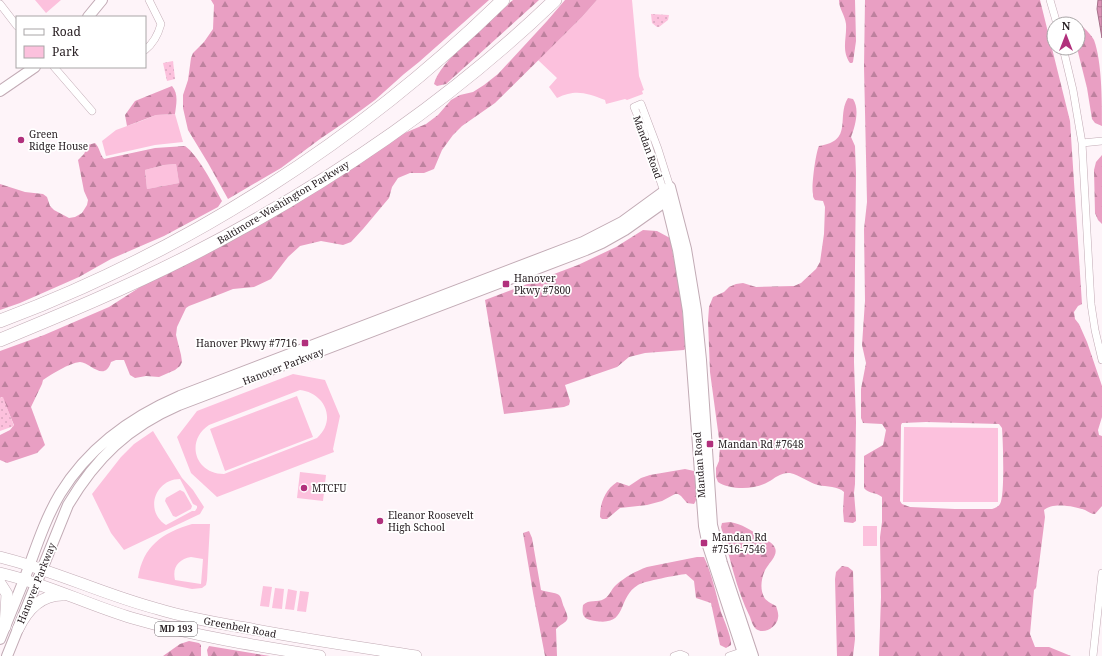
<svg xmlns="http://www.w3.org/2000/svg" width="1102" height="656" font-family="'Noto Serif',serif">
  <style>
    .green { fill: #fcc1dd; fill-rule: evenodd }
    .forest { fill: url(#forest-firs); fill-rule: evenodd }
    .park { fill: url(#park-dots) }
    .water { fill: url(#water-waves); stroke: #a5708a }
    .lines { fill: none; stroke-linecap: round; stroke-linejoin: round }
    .street-casing { stroke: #c2abb5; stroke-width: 8 }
    .secondary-casing { stroke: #c2abb5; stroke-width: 12 }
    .primary-casing { stroke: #c2abb5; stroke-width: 12 }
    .highway-casing { stroke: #c2abb5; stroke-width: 14 }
    .street { stroke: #fff; stroke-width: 7 }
    .secondary { stroke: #fff; stroke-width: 10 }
    .primary { stroke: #fff; stroke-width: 11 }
    .highway { stroke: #fff; stroke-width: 13 }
    .poi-dot { fill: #b1307c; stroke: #fff; stroke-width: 1.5 }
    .labels { text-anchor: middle; stroke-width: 3.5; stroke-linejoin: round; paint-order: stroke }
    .shield { fill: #fff; stroke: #696366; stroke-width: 1 }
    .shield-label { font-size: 9px; font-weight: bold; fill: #292024 }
    .poi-label { font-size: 10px; fill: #292024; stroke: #fff; text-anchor: start }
    .street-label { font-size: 10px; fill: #292024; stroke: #fff }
  </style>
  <defs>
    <pattern id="forest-firs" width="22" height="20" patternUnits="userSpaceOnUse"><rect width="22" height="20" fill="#e99fc3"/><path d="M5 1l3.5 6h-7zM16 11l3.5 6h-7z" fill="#bd819e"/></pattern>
    <pattern id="park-dots" width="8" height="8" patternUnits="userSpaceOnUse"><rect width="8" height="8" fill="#fcc1dd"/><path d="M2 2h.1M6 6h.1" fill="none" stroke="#d8a6be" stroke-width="1.8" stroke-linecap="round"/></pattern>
    <pattern id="water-waves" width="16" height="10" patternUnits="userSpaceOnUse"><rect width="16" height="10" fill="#da92b5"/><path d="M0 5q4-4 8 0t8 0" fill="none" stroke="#b17793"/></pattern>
  </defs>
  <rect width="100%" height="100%" fill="#fef4f9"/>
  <!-- green -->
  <path class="green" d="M 35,0 L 61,0 L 46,13 Z
    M 597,0 L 632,0 L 639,76 L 644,90 L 642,91 L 643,94 L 627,100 L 625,99 L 606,104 L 605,100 C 586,93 576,89 557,98 L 549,87 L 557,78 L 538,60 L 582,17 Z
    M 175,114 L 183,142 L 155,145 L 106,156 L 102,141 L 116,130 L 141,121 L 156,115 Z
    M 176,164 L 179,183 L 147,189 L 145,170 L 164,165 Z
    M 293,374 L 325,380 L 340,416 L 333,449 L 334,452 L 217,497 L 191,473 L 177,437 L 197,411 ZM 300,390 C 325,393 337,420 317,438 L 224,474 C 195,474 185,441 209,425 Z
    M 297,396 L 313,437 L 225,471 L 210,429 Z
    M 904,427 L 998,428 L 998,502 L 903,502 Z
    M 153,431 L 182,478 L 193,490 L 204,507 L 200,514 L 124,550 L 111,533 L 92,494 L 121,457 L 134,444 ZM 180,479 L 193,504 L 197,506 L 197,508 L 195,511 L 192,511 L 166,525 C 144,511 155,479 180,479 Z
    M 300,472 L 326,475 L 323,501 L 297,498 Z
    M 180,490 L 184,492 L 192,506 L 191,509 L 176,517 L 173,516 L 165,501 L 166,498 Z
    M 192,524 L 210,524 L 207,580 L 206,585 L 202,588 L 192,589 L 138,578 C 143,546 162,533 192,524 ZM 191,557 L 203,559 L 201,584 L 175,580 C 172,567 179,559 191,557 Z
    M 863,526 L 877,526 L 877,546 L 863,546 Z
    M 263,586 L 272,587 L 269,607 L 260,606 Z
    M 275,588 L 284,589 L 282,609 L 272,608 Z
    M 288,589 L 297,591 L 294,610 L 285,609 Z
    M 300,591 L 309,592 L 306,612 L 297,611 Z"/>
  <!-- forest -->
  <path class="forest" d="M 211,0 L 489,0 L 419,62 L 404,74 L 375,100 L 345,122 L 320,139 L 281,168 L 228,199 L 208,163 L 188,130 L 183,108 L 183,95 L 188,80 L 191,58 L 193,53 L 204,42 L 213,29 L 214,5 Z
    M 513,0 L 539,0 L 446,84 L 437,86 L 434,84 C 439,61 494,17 513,0 Z
    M 565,0 L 597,0 L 582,17 L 495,103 L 462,126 L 453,135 L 442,150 L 434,169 L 424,173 L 410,173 L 398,178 L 392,187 L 389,198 L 363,229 L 351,242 L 343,245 L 321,241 L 300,246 L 288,257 L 271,279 L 254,287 L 233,289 L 223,293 L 189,306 L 186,308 L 177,327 L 176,335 L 181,355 L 182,362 L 180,366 L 175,370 L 159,377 L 146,376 L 135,378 L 130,375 L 124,360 L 116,360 L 111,362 C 104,383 90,362 80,362 C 69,363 52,374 43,380 L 42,384 L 31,407 L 45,445 L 37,453 L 7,463 L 0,460 L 0,435 L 10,430 L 14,425 L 2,397 L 0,398 L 0,351 L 44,335 L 109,307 L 187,257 L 376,145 L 426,124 L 438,115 L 451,100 L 460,95 L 473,92 L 484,85 L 498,74 L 547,21 Z
    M 839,0 L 855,0 L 856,41 L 853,62 L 852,63 L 850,63 C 841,50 847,38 846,24 C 845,15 839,9 839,0 Z
    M 865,0 L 1040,0 L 1070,121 L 1082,304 L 1078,306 L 1074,312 L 1075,319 L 1079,324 L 1087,342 L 1102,386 L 1102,417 L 1098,430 L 1099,435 L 1102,436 L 1102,506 L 1095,514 C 1091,514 1089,512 1085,510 C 1075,506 1052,502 1044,510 L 1045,517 L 1036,588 L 1034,590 L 1030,634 L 1035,647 L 1049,647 L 1071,656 L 879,656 L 881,597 L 880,537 L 882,522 L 882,497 C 876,492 869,494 864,488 L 864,456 L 883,445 L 886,430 L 882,424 L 863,423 L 861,418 L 861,389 L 866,363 L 862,345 L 865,301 L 864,229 L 867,202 L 864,67 ZM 926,422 L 999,424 L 1002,428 C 1003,441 1005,496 1000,504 C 998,507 995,508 992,509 L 955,509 L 910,507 L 902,504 L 900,501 L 901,425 L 902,423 Z
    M 1072,19 C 1080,24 1089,31 1094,40 C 1102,62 1102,101 1102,126 L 1095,123 L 1092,119 L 1087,88 L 1077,48 L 1078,48 L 1078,24 L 1068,24 L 1069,20 Z
    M 172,86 C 179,94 176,105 175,114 L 156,115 L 127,126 L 125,115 L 135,101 Z
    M 848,98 L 853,99 C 860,109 855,127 851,137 L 855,146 L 856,173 L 854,362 L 856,422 L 855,484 L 854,493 L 856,517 L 856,521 L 853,523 L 844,522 L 843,511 L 844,492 C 838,486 827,487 818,485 C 809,483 800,475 790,473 C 781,472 775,478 768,482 C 755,490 730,490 718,482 L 716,477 L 716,468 L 719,461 L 720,446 L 710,372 L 708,321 L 709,307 L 713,297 L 724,292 L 729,287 L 736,284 L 743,283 L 756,287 L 794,286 L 801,283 L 816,269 L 820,262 L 824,234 L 825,207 L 823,201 L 815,200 C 813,197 813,197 813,194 C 811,187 816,151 819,146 C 854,141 836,117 848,98 Z
    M 95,143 C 100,148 100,155 104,159 L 155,148 L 185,146 C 198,155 214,186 222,201 L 218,207 L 164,236 L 111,259 L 79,277 L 20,303 L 0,310 L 0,184 L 25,192 L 43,194 L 47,197 L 50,206 L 54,210 L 69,218 L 75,217 L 82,213 L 87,205 L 88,200 L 84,191 L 78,160 L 84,154 L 88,145 ZM 176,164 L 179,183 L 147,189 L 145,170 L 164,165 Z
    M 1102,155 L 1102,224 L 1098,220 L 1095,213 L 1094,170 L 1096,162 Z
    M 643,230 L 657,231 L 670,238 L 681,297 L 686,348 L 684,350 L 645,353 L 629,357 L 617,367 L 565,385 L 570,401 L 569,405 L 564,407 L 504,414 L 485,300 L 578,265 L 616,247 Z
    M 685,469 L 694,471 C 695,480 700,497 694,504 L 687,503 L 681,496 L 678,494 L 675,494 L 662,501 L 647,505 L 620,508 L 607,519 L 602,519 L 600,517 C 600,503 605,490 617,482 L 629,486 L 641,478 L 650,475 Z
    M 730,522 C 742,524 751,530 761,537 C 765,540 773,542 775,548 C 778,555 770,562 767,567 C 762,574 759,588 764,597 C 766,601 771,603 776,606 C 777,609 779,614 778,618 C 777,627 763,636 755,628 C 753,626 751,620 750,617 C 736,589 730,557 721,527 L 722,523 Z
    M 529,531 L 532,538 L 541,590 C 546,592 555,592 559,595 C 562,598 562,603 564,607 C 571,623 567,619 556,629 L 557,656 L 545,656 L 533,593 L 523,533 Z
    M 697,557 L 704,557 C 712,574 716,594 721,612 C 724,620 732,638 731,645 L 726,648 L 720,645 L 711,603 L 696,598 L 694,581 L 686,574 C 678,575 644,581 638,585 C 615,599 630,629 590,620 C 582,618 582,612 583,605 C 589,599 597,603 604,599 C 610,596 611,589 616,585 C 625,577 636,571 647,567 Z
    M 842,566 L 848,567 L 853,571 L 855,639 L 853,656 L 837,656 L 835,579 L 836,572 Z
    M 189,641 L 199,643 L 201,645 L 201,656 L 163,656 L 180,644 Z
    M 209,646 L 270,656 L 208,656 L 207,650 Z"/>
  <!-- park -->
  <path class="park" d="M 651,14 L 669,15 L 668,20 L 659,27 L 657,27 L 652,23 Z
    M 173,61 L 175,79 L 167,81 L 163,63 Z
    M 3,397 L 14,426 L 0,431 L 0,398 Z"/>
  <!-- water -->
  <path class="water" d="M 1098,0 L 1102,0 L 1102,38 L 1097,9 Z"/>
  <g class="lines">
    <!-- street casing -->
    <g class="street-casing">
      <path id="street" d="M 1050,0 L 1057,24
        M 0,4 L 17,26
        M 1063,48 L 1073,90 L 1082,143 L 1091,304 L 1095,330 L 1102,360
        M 145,50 C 154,43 158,35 161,24 L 149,0
        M 54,67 L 92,111
        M 1082,143 L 1102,141
        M 665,195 L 643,129 L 634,107 L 641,104 L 658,149 L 670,187
        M 674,656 L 680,654 L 685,656
        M 729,656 L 747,650
        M 1093,656 L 1102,573"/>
    </g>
    <!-- secondary casing -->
    <g class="secondary-casing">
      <path id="secondary" d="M 88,17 L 102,0
        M 0,91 L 35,67
        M 0,639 C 8,619 16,600 24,580 C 35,551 44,521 60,494 C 88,448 131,417 180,396 L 583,242 L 622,222 L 670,187 L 686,249 L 696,310 L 701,360 L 712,525 L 722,563 L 753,656
        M 7,656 L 68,505 C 96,458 128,427 179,405 L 586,250 L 602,243 L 625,230 L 666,201 L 678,250 L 688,311 L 704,526 L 708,546 L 744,656"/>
    </g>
    <!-- primary casing -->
    <g class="primary-casing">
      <path id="primary" d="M 0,557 C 54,570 104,595 158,609 C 187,618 217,623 246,628 C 303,639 359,647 416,656
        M 0,573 C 45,583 88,605 132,618 C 194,636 257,646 320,656
        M 0,583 L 7,594 L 5,627
        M 18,629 C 27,610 40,595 62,595"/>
    </g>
    <!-- highway casing -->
    <g class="highway-casing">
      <path id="highway" d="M 0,321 C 187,251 360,140 503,0
        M 0,340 C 63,314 126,288 187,257 C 320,189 447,104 555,0"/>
    </g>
    <!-- street -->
    <use href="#street" class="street"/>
    <!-- secondary -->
    <use href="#secondary" class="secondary"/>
    <!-- primary -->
    <use href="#primary" class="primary"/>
    <!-- highway -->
    <use href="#highway" class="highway"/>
  </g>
  <!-- markers -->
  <g class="poi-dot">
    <circle cx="21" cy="140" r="4"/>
    <rect x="502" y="280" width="8" height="8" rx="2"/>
    <rect x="301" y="339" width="8" height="8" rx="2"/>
    <rect x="706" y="440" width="8" height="8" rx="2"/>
    <circle cx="304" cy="488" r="4"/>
    <circle cx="380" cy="521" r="4"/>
    <rect x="700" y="539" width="8" height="8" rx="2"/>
  </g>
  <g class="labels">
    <!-- shield labels -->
    <rect class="shield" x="155" y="622" width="42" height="14" rx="3"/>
    <g class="shield-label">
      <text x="176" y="632">MD 193</text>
    </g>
    <!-- poi labels -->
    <g class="poi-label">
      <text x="29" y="138">Green<tspan x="29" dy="12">Ridge House</tspan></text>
      <text x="514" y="282">Hanover<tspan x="514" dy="12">Pkwy #7800</tspan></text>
      <text x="297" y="347" text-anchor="end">Hanover Pkwy #7716</text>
      <text x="718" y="448">Mandan Rd #7648</text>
      <text x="312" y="492">MTCFU</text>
      <text x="388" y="519">Eleanor Roosevelt<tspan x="388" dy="12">High School</tspan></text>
      <text x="712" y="541">Mandan Rd<tspan x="712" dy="12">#7516-7546</tspan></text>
    </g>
    <!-- street labels -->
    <g class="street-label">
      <text transform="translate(648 147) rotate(70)" y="4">Mandan Road</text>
      <text transform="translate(283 202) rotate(-31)" y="4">Baltimore-Washington Parkway</text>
      <text transform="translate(283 366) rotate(-21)" y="4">Hanover Parkway</text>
      <text transform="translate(699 465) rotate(-94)" y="4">Mandan Road</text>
      <text transform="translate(36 583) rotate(-68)" y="4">Hanover Parkway</text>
      <text transform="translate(240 627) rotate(11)" y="4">Greenbelt Road</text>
    </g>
  </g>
  <!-- legend -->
  <rect x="16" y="16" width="130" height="52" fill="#ffffff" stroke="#a9a6a7"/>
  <rect x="24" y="29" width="20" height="6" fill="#ffffff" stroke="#a9a6a7"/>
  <text x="52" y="36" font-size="12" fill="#292024">Road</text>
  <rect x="24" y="46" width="20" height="12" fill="#fcc1dd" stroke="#a9a6a7"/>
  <text x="52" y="56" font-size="12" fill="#292024">Park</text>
  <!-- north arrow -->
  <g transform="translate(1066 36)"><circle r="19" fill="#ffffff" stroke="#a9a6a7"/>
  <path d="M0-3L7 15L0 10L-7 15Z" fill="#b1307c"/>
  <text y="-6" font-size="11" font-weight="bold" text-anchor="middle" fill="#292024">N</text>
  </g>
</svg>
